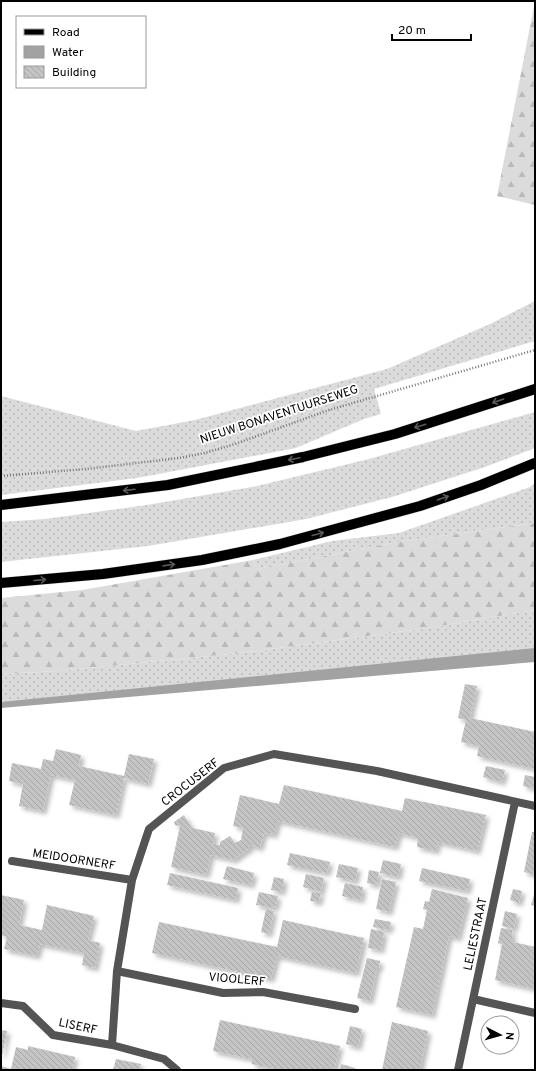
<svg xmlns="http://www.w3.org/2000/svg" width="536" height="1071" font-family="Overpass,sans-serif">
  <style>
    .grass { fill: url(#grass-dots) }
    .forest { fill: url(#forest-firs) }
    .water { fill: #a2a2a2 }
    .building { fill: url(#building-back-hatch); filter: url(#shadow) }
    .lines { fill: none; stroke-linecap: round; stroke-linejoin: round }
    .primary-casing { stroke: #dbdbdb; stroke-width: 11 }
    .path { stroke: #767676; stroke-width: 2.5; stroke-dasharray: 1 2; stroke-linecap: butt }
    .minor { stroke: #545454; stroke-width: 8 }
    .primary { stroke: #000; stroke-width: 10 }
    .oneway { stroke: #595959 }
    .labels { text-anchor: middle; stroke-width: 3.5; stroke-linejoin: round; paint-order: stroke }
    .street-label { font-size: 12px; fill: #000; stroke: #fff }
  </style>
  <defs>
    <pattern id="grass-dots" width="8" height="8" patternUnits="userSpaceOnUse"><rect width="8" height="8" fill="#dbdbdb"/><path d="M2 2h.1M6 6h.1" fill="none" stroke="#bababa" stroke-width="1.8" stroke-linecap="round"/></pattern>
    <pattern id="forest-firs" width="22" height="20" patternUnits="userSpaceOnUse"><rect width="22" height="20" fill="#dbdbdb"/><path d="M5 1l3.5 6h-7zM16 11l3.5 6h-7z" fill="#bababa"/></pattern>
    <pattern id="building-back-hatch" width="6" height="6" patternUnits="userSpaceOnUse"><rect width="6" height="6" fill="#c4c4c4"/><path d="M-1 5l2 2M0 0l6 6M5-1l2 2" fill="none" stroke="#a7a7a7"/></pattern>
    <filter id="shadow"><feDropShadow dx="3.5" dy="3.5" stdDeviation="2" flood-color="#0004"/></filter>
  </defs>
  <rect width="100%" height="100%" fill="#fff"/>
  <!-- grass -->
  <path class="grass" d="M 535,301 L 535,341 L 374,389 L 381,414 L 364,419 L 296,448 L 137,478 L 1,495 L 1,396 L 136,431 L 195,420 L 387,369 L 490,324 Z
    M 535,412 L 535,448 L 485,467 L 392,497 L 306,519 L 148,546 L 1,562 L 1,522 L 45,519 L 147,505 L 257,486 L 369,459 Z
    M 535,483 L 535,523 L 398,542 L 257,569 L 253,560 L 332,541 L 399,533 L 530,487 Z
    M 535,610 L 535,657 L 1,704 L 1,674 L 58,671 L 241,653 L 427,628 Z"/>
  <!-- forest -->
  <path class="forest" d="M 535,1 L 535,205 L 497,196 Z
    M 535,523 L 535,610 L 427,628 L 241,653 L 58,671 L 1,674 L 1,598 L 82,590 L 253,560 L 257,569 L 398,542 Z"/>
  <!-- water -->
  <path class="water" d="M 535,648 L 535,662 L 1,708 L 1,702 Z"/>
  <!-- building -->
  <path class="building" d="M 465,684 L 477,686 L 470,718 L 535,732 L 535,769 L 477,756 L 479,746 L 461,742 L 466,720 L 458,718 Z
    M 56,749 L 81,755 L 79,766 L 124,776 L 129,754 L 154,759 L 148,784 L 124,778 L 116,815 L 69,805 L 75,780 L 51,775 L 43,811 L 19,806 L 23,784 L 9,781 L 12,763 L 41,769 L 43,759 L 53,761 Z
    M 486,766 L 505,770 L 502,782 L 483,777 Z
    M 525,775 L 535,777 L 535,789 L 523,786 Z
    M 284,785 L 402,811 L 405,798 L 486,815 L 477,851 L 438,842 L 436,851 L 417,847 L 418,838 L 399,833 L 395,847 L 278,821 L 274,835 L 264,833 L 260,848 L 250,845 L 250,848 L 233,860 L 211,855 L 206,875 L 171,867 L 180,826 L 175,825 L 174,822 L 184,815 L 192,828 L 215,833 L 213,844 L 220,845 L 220,842 L 230,836 L 235,843 L 241,840 L 243,828 L 233,826 L 240,795 L 279,804 Z
    M 532,832 L 535,832 L 535,875 L 524,872 Z
    M 290,853 L 330,862 L 327,873 L 287,865 Z
    M 383,860 L 401,864 L 398,877 L 380,873 Z
    M 339,864 L 358,868 L 355,881 L 336,877 Z
    M 227,866 L 254,873 L 251,885 L 223,879 Z
    M 422,868 L 470,879 L 467,891 L 419,881 Z
    M 369,870 L 379,872 L 377,885 L 367,883 Z
    M 170,873 L 238,888 L 236,900 L 167,885 Z
    M 306,874 L 324,878 L 321,892 L 303,887 Z
    M 274,877 L 284,879 L 282,892 L 271,890 Z
    M 382,879 L 396,882 L 389,912 L 376,909 Z
    M 345,883 L 363,887 L 361,900 L 342,896 Z
    M 432,889 L 468,898 L 458,938 L 449,936 L 432,1015 L 396,1007 L 414,927 L 423,929 L 427,910 L 423,909 L 425,901 L 429,902 Z
    M 513,889 L 522,891 L 519,903 L 510,900 Z
    M 535,891 L 535,906 L 531,905 Z
    M 259,892 L 278,896 L 275,908 L 256,905 Z
    M 312,892 L 321,893 L 319,902 L 310,901 Z
    M 1,895 L 24,900 L 19,925 L 42,930 L 47,905 L 94,916 L 88,940 L 100,943 L 95,968 L 82,965 L 84,953 L 40,944 L 37,956 L 4,949 L 7,937 L 1,935 Z
    M 266,909 L 274,911 L 269,934 L 261,932 Z
    M 505,911 L 517,914 L 514,929 L 502,926 Z
    M 375,919 L 391,922 L 389,930 L 373,927 Z
    M 283,920 L 364,938 L 356,973 L 277,956 L 271,979 L 152,953 L 159,922 L 277,947 Z
    M 501,928 L 512,930 L 513,942 L 535,947 L 535,989 L 495,980 L 502,944 L 498,943 Z
    M 371,929 L 384,932 L 381,950 L 368,948 Z
    M 367,958 L 380,961 L 379,968 L 377,968 L 370,1001 L 357,998 Z
    M 220,1020 L 340,1046 L 334,1070 L 279,1070 L 252,1064 L 252,1059 L 213,1051 Z
    M 392,1022 L 428,1031 L 420,1070 L 382,1070 Z
    M 350,1026 L 362,1029 L 358,1047 L 346,1044 Z
    M 1,1030 L 7,1031 L 2,1056 L 1,1056 Z
    M 28,1046 L 75,1057 L 72,1070 L 1,1070 L 1,1066 L 11,1069 L 16,1047 L 28,1050 Z
    M 116,1059 L 141,1064 L 139,1070 L 113,1070 Z
    M 341,1064 L 355,1068 L 354,1070 L 340,1070 Z"/>
  <g class="lines">
    <!-- primary casing -->
    <g class="primary-casing">
      <path id="primary" d="M 1,505 L 168,485 L 303,457 L 395,434 L 535,389
        M 1,583 L 103,574 L 202,560 L 280,544 L 420,506 L 481,485 L 535,463"/>
    </g>
    <!-- path -->
    <path class="path" d="M 1,476 L 86,469 L 179,458 L 205,453 L 235,444 L 329,410 L 535,350"/>
    <!-- minor -->
    <path class="minor" d="M 12,861 L 132,880
      M 117,971 L 223,993 L 263,992 L 355,1009
      M 473,999 L 535,1013
      M 1,1003 L 23,1006 L 53,1035 L 112,1045
      M 177,1070 L 164,1059 L 112,1045 L 117,971 L 132,880 L 149,829 L 224,768 L 274,754 L 377,771 L 535,806
      M 458,1070 L 515,802"/>
    <!-- primary -->
    <use href="#primary" class="primary"/>
  </g>
  <!-- one-way arrows -->
  <defs><path id="oneway-shaft" d="M-6 0H5M1.5-3L5.5 0L1.5 3" fill="none" stroke-width="1.6" stroke-linecap="round" stroke-linejoin="round"/></defs>
  <g class="oneway">
    <use href="#oneway-shaft" transform="translate(498 401) rotate(161)"/>
    <use href="#oneway-shaft" transform="translate(420 426) rotate(163)"/>
    <use href="#oneway-shaft" transform="translate(294 459) rotate(168)"/>
    <use href="#oneway-shaft" transform="translate(129 490) rotate(173)"/>
    <use href="#oneway-shaft" transform="translate(443 498) rotate(-19)"/>
    <use href="#oneway-shaft" transform="translate(318 534) rotate(-15)"/>
    <use href="#oneway-shaft" transform="translate(169 565) rotate(-8)"/>
    <use href="#oneway-shaft" transform="translate(40 580) rotate(-5)"/>
  </g>
  <g class="labels">
    <!-- street labels -->
    <g class="street-label">
      <text transform="translate(279 414) rotate(-18)" y="4">NIEUW BONAVENTUURSEWEG</text>
      <text transform="translate(190 782) rotate(-38)" y="4">CROCUSERF</text>
      <text transform="translate(74 859) rotate(9)" y="4">MEIDOORNERF</text>
      <text transform="translate(475 934) rotate(-78)" y="4">LELIESTRAAT</text>
      <text transform="translate(237 979) rotate(5)" y="4">VIOOLERF</text>
      <text transform="translate(78 1026) rotate(12)" y="4">LISERF</text>
    </g>
  </g>
  <!-- border -->
  <rect width="536" height="1071" fill="none" stroke="#000000" stroke-width="4"/>
  <!-- legend -->
  <rect x="16" y="16" width="130" height="72" fill="#ffffff" stroke="#999999"/>
  <rect x="24" y="29" width="20" height="6" fill="#000000" stroke="#999999"/>
  <text x="52" y="36" font-size="12" fill="#000000">Road</text>
  <rect x="24" y="46" width="20" height="12" fill="#a2a2a2" stroke="#999999"/>
  <text x="52" y="56" font-size="12" fill="#000000">Water</text>
  <rect x="24" y="66" width="20" height="12" fill="url(#building-back-hatch)" stroke="#999999"/>
  <text x="52" y="76" font-size="12" fill="#000000">Building</text>
  <!-- north arrow -->
  <g transform="translate(500 1035) rotate(96)"><circle r="19" fill="#ffffff" stroke="#999999"/>
  <path d="M0-3L7 15L0 10L-7 15Z" fill="#000000"/>
  <text y="-6" font-size="11" font-weight="bold" text-anchor="middle" fill="#000000">N</text>
  </g>
  <!-- scale -->
  <path d="M392 34v6h79v-6" fill="none" stroke="#000000" stroke-width="2"/>
  <text x="398" y="34" font-size="12" fill="#000000" stroke="#ffffff" stroke-width="3" paint-order="stroke">20 m</text>
</svg>
